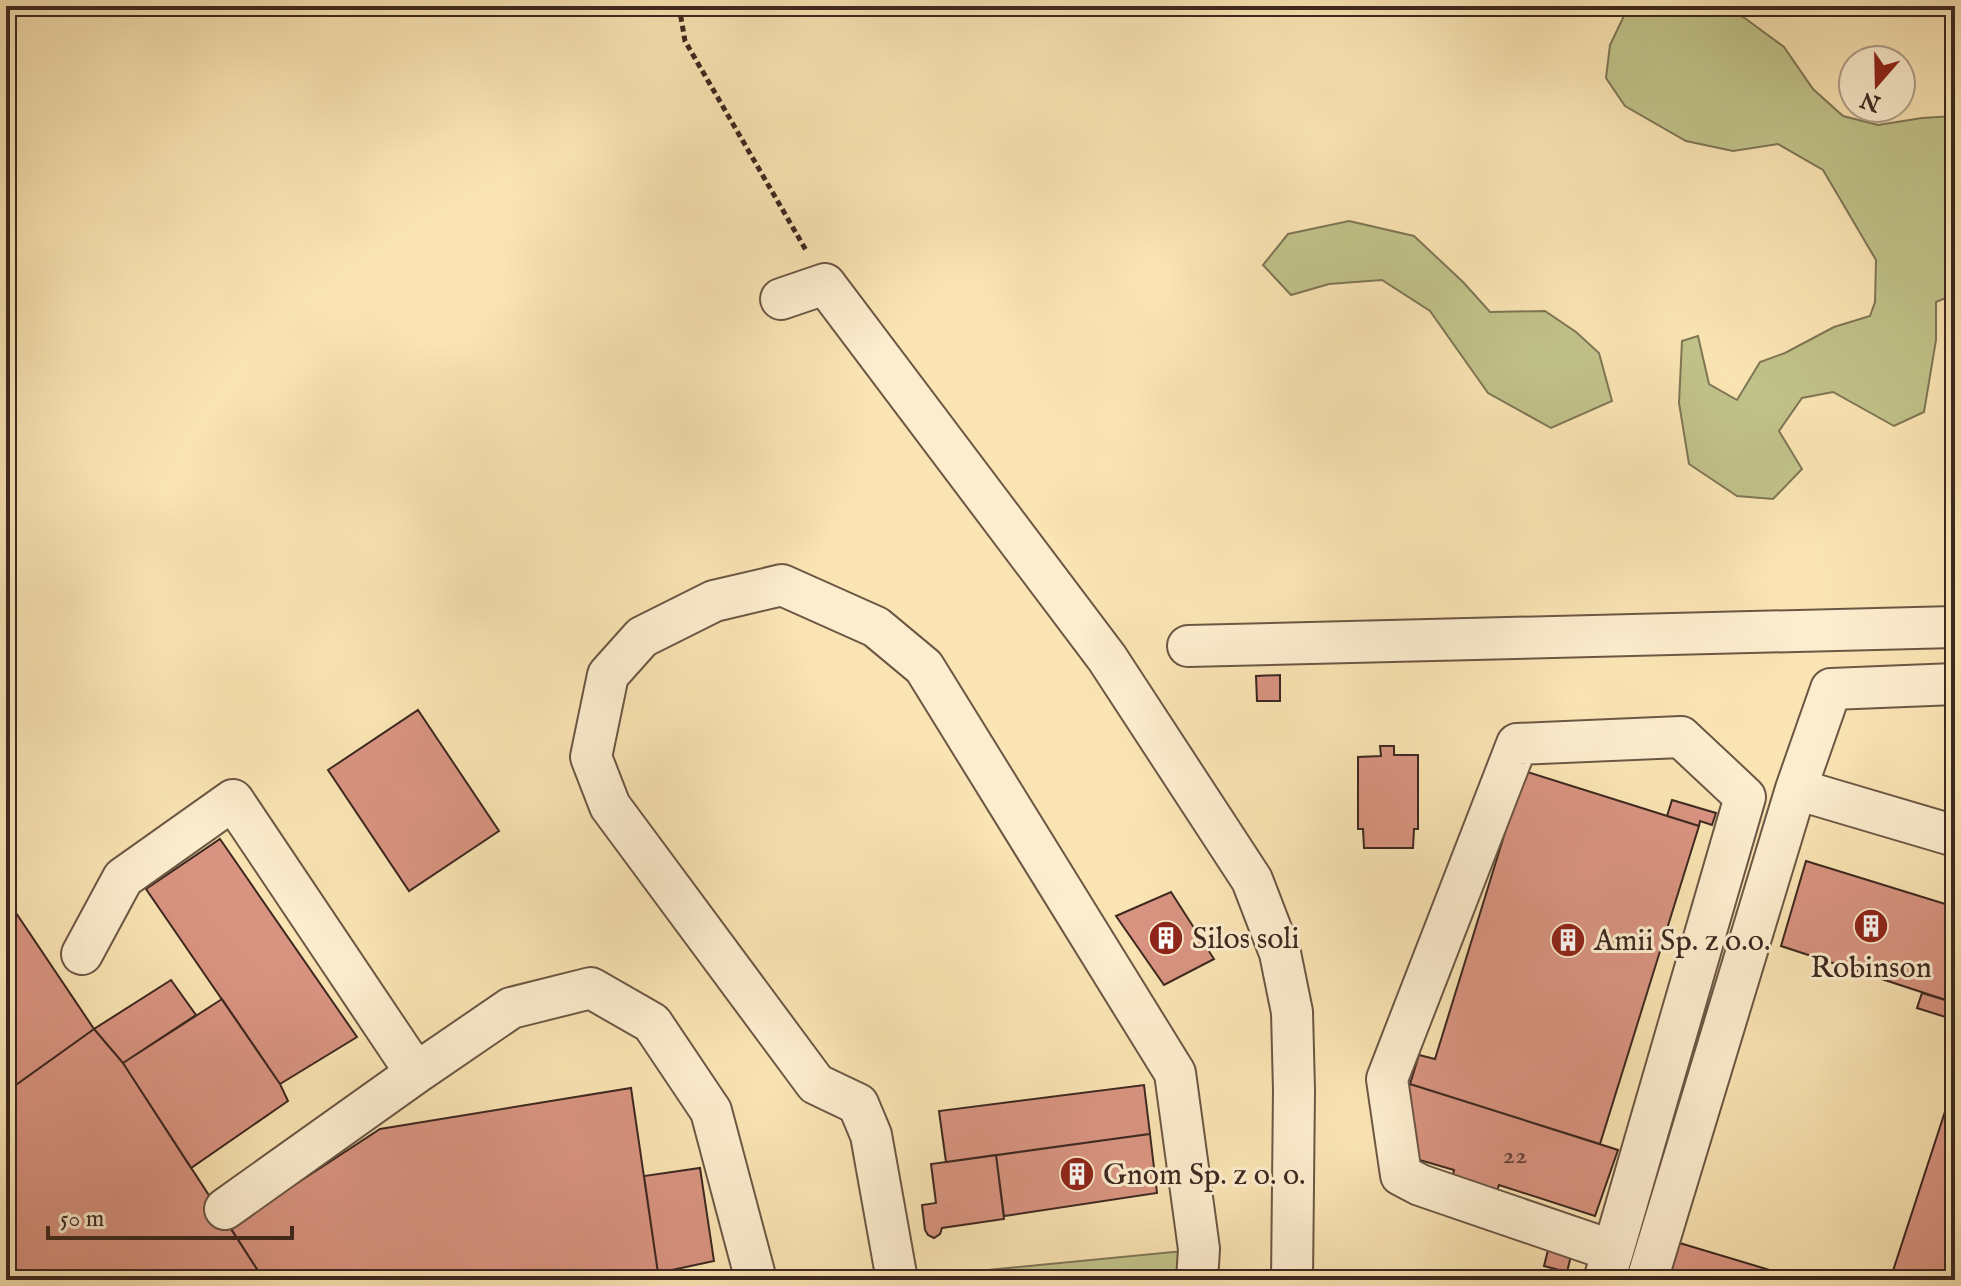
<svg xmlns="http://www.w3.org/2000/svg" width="1961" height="1286" font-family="'IM FELL English',serif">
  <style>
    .green { fill: #c1c38a; stroke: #7f7655; stroke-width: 2 }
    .building { fill: #d99481; stroke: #3d2820; stroke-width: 2 }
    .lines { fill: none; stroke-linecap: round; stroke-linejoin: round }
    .minor-casing { stroke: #6c5745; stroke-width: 44 }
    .path { stroke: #3d2820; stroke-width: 5; stroke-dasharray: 6 4; stroke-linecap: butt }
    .minor { stroke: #fcedce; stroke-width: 40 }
    .labels { text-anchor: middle; stroke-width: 6; stroke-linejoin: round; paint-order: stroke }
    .number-label { font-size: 26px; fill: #644338 }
    .poi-label { font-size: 30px; fill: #3d2820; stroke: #fcedce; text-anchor: start }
  </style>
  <rect width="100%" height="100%" fill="#fae4b3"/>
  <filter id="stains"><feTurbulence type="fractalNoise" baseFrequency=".0025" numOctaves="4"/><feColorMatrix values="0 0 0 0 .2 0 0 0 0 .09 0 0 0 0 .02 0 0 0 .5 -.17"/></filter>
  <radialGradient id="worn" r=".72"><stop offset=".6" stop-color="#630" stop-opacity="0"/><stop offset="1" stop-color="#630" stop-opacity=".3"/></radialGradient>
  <!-- green -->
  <path class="green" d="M 1621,6 L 1724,6 L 1746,19 L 1784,47 L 1813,89 L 1843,116 L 1878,125 L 1922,118 L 1955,116 L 1955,152 L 1948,226 L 1955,233 L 1955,297 L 1953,295 L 1936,302 L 1936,340 L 1924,412 L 1894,426 L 1833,392 L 1802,398 L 1779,431 L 1802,469 L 1773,499 L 1737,496 L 1689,464 L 1679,403 L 1682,341 L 1698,336 L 1709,384 L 1737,400 L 1760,362 L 1785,353 L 1834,327 L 1870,316 L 1875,302 L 1876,260 L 1823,170 L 1778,144 L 1733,151 L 1686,141 L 1625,106 L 1606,78 L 1610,45 L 1623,18 Z
    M 1349,221 L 1414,236 L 1463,282 L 1490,312 L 1545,311 L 1576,332 L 1599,353 L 1612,401 L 1551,428 L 1488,393 L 1430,311 L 1382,280 L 1329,284 L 1291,295 L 1263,265 L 1288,234 Z
    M 1183,1251 L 1181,1280 L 947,1280 L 947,1274 Z"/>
  <!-- building -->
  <path class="building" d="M 1280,675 L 1280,701 L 1257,701 L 1256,676 Z
    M 418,710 L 499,831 L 409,891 L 328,770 Z
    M 1380,746 L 1394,746 L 1394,755 L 1418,755 L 1418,829 L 1414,829 L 1413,848 L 1364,848 L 1363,829 L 1358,829 L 1358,757 L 1381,756 Z
    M 1524,771 L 1699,826 L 1600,1144 L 1410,1084 L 1419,1055 L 1435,1059 Z
    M 1672,800 L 1716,813 L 1712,825 L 1700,821 L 1699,826 L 1667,816 Z
    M 220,839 L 357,1037 L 280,1084 L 146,889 Z
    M 1806,861 L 1955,907 L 1955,1003 L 1781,946 Z
    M 1171,892 L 1214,959 L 1164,985 L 1116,916 Z
    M 8,901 L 94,1029 L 6,1092 L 6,903 Z
    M 171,980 L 196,1015 L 123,1063 L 94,1029 Z
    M 1922,993 L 1955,1003 L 1955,1020 L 1917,1008 Z
    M 222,999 L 280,1084 L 288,1101 L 191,1168 L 123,1063 Z
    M 94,1029 L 123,1063 L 264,1280 L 6,1280 L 6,1092 Z
    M 1955,1081 L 1955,1280 L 1890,1280 Z
    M 1410,1084 L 1618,1150 L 1595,1216 L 1499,1185 L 1496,1194 L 1452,1180 L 1454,1170 L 1416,1159 L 1397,1122 Z
    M 1144,1085 L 1150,1134 L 946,1162 L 939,1111 Z
    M 631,1088 L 658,1273 L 616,1280 L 264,1280 L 230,1227 L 380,1129 Z
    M 1150,1134 L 1157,1193 L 1004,1216 L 996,1155 Z
    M 996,1155 L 1004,1219 L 942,1228 L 940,1234 L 934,1238 L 928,1235 L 925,1230 L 922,1205 L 936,1203 L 931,1164 Z
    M 700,1168 L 714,1261 L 658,1273 L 644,1176 Z
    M 1673,1241 L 1803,1280 L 1661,1280 Z
    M 1550,1242 L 1573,1248 L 1567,1272 L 1544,1266 Z"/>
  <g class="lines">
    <!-- minor casing -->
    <g class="minor-casing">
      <path id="minor" d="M 781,299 L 825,284 L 1107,658 L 1252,880 L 1280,953 L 1292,1012 L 1294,1090 L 1292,1280
        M 1188,646 L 1955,627
        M 1796,789 L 1831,689 L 1955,684
        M 82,954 L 123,878 L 233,800 L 416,1073
        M 225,1209 L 416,1073 L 511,1008 L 591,988 L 652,1023 L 711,1111 L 756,1280
        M 897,1280 L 871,1135 L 858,1104 L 816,1084 L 610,806 L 591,757 L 608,675 L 642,637 L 714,601 L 782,585 L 876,627 L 924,667 L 1175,1073 L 1199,1249 L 1197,1280
        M 1604,1280 L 1613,1251 L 1745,797 L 1681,737 L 1517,744 L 1387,1079 L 1401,1175 L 1420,1185 L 1613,1251
        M 1647,1280 L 1796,789 L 1955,836"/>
    </g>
    <!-- path -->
    <path class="path" d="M 679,6 L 685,41 L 807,252"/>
    <!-- minor -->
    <use href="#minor" class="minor"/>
  </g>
  <!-- icons -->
  <defs>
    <g id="building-disc" transform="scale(1.8)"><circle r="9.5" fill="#8f2418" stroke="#fcedce"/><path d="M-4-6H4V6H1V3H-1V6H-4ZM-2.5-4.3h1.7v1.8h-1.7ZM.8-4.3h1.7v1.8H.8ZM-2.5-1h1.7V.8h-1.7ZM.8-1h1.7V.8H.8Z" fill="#fff"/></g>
  </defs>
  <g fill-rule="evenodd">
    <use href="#building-disc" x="1871" y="926"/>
    <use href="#building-disc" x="1166" y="938"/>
    <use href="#building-disc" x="1568" y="940"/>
    <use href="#building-disc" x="1077" y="1174"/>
  </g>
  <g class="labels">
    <!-- number labels -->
    <g class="number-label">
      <text x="1515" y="1163">22</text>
    </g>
    <!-- poi labels -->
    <g class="poi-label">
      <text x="1192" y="948">Silos soli</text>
      <text x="1594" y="950">Amii Sp. z o.o.</text>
      <text x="1871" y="977" text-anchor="middle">Robinson</text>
      <text x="1103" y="1184">Gnom Sp. z o. o.</text>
    </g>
  </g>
  <!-- margin -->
  <rect width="1961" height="1286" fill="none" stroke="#fae4b3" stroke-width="32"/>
  <rect x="8" y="8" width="1945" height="1270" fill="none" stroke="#3d2820" stroke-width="4"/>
  <rect x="16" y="16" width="1929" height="1254" fill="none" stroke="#3d2820" stroke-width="2"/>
  <!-- north arrow -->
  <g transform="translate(1877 84) rotate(200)"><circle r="38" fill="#fcedce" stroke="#b09e88" stroke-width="2"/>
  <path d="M0-6L14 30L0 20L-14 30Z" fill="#8f2418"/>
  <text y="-12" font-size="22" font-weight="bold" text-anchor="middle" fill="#3d2820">N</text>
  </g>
  <!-- scale -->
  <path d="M48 1226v12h244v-12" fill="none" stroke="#3d2820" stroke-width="4"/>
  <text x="60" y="1226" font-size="24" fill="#3d2820" stroke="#fcedce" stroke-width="6" paint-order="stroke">50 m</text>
  <rect width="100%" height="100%" filter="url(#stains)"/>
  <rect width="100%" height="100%" fill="url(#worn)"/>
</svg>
